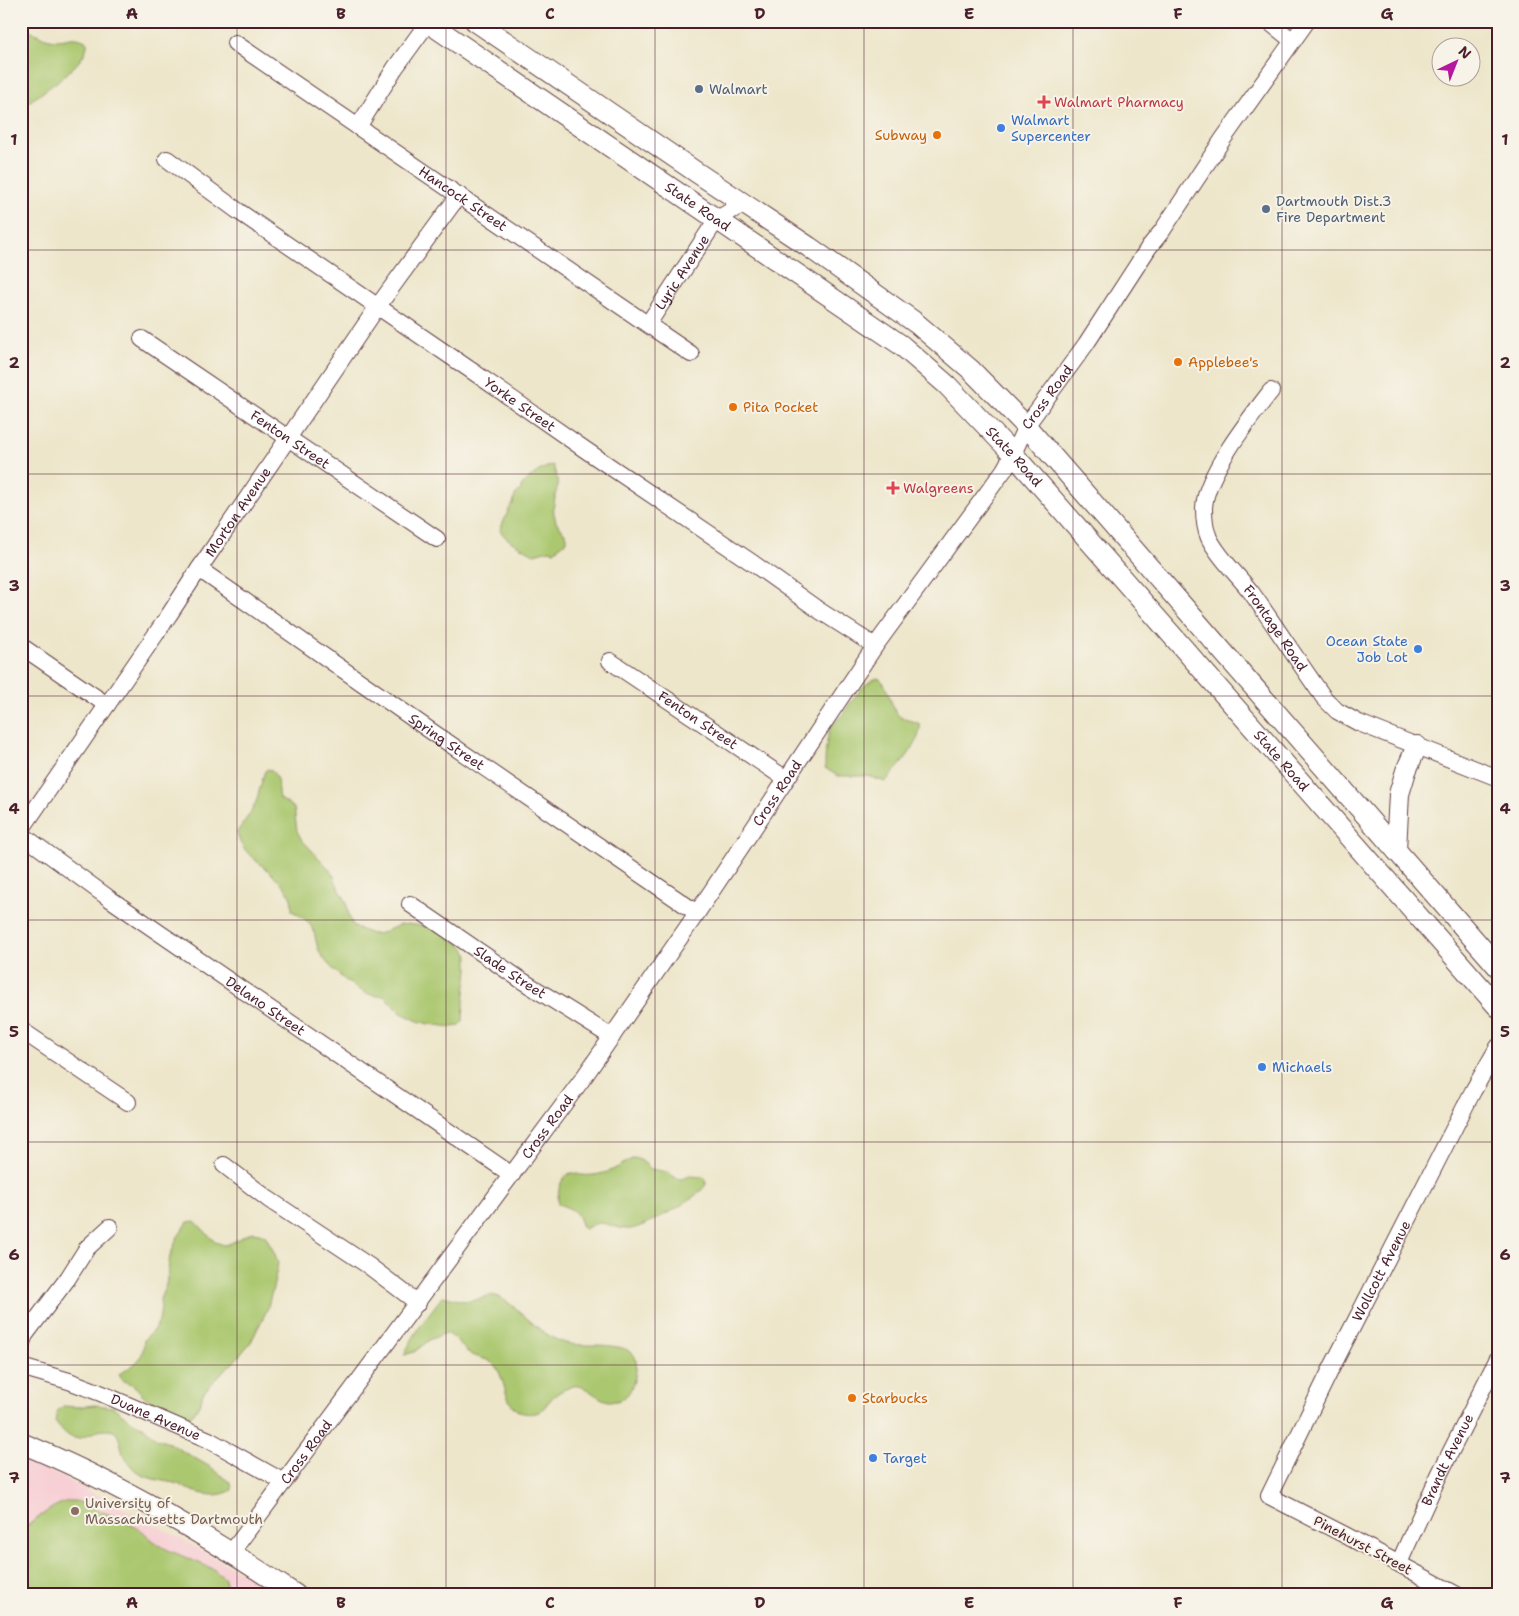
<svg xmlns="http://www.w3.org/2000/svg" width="1519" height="1616" font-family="'Shantell Sans',sans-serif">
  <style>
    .built { fill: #f7cfd4 }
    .green { fill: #abc86f; stroke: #7a744d }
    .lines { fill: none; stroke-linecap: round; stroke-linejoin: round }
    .minor-casing { stroke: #623d43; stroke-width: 18 }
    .major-casing { stroke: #623d43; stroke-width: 22 }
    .minor { stroke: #fff; stroke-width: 16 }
    .major { stroke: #fff; stroke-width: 20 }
    .grid { fill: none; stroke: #4a1f2b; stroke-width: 1; stroke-opacity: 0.55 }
    .service-dot { fill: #5c6f8a; stroke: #f7f3e8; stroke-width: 2 }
    .health-dot { fill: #e0444e; stroke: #f7f3e8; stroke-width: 2 }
    .shop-dot { fill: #3f7fe0; stroke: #f7f3e8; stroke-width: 2 }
    .food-dot { fill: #e8710a; stroke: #f7f3e8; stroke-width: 2 }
    .education-dot { fill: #8d6e63; stroke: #f7f3e8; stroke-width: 2 }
    .labels { text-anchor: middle; stroke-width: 4; stroke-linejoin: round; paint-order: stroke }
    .service-label { font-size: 14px; fill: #4e5e75; stroke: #f7f3e8; text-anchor: start }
    .health-label { font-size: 14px; fill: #be3a42; stroke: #f7f3e8; text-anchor: start }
    .shop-label { font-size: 14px; fill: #366cbe; stroke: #f7f3e8; text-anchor: start }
    .food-label { font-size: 14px; fill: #c56008; stroke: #f7f3e8; text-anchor: start }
    .street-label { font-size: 14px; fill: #4a1f2b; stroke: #f7f3e8 }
    .education-label { font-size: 14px; fill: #785e54; stroke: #f7f3e8; text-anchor: start }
    .neatline { fill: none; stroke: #4a1f2b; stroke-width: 2 }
    .grid-label { font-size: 16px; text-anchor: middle; font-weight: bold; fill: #4a1f2b }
  </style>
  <rect width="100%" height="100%" fill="#f7f3e8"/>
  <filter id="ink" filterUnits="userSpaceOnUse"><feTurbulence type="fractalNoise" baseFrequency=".02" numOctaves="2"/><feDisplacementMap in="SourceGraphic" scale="10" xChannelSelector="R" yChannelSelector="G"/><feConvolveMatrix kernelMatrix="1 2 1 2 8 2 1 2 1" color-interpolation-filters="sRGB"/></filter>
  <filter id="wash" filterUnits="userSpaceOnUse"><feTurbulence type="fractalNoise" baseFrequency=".0096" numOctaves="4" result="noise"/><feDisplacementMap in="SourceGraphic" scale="20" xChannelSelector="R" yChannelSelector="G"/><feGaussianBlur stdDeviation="1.12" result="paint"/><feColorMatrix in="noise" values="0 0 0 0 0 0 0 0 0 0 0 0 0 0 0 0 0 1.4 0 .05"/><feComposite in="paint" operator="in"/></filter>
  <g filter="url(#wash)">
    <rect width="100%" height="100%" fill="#ede6ca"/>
    <!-- built -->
    <path class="built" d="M 21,1456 L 167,1531 L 242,1573 L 275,1595 L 21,1595 Z"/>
    <!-- green -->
    <path class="green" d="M 21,21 L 26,21 L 27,27 C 35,34 45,39 56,40 C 69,40 74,34 87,42 C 90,64 37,95 21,108 Z
      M 553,465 L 558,482 L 553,509 L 556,522 L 567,536 L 567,541 L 554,551 L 549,550 L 534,554 C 524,548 506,542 500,530 L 509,509 L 513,504 L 515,495 L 521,489 L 521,487 C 531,476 539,469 553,465 Z
      M 878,678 C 888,682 890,706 898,715 C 904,721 913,720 920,724 C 922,743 897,769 885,782 L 868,776 L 838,776 L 825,768 C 825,757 826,739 830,729 C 832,723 839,719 843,714 C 852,702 862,682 878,678 Z
      M 268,769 C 281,775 276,786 279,798 L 294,808 L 297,831 L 302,840 L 332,872 L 337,885 L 346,901 L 349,916 L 354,927 L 372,934 L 382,933 L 399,925 L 407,924 L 424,926 L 440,931 L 465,948 L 468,955 L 468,970 L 464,1002 L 463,1021 L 459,1026 L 452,1027 L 429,1024 L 418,1021 L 401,1013 L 384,996 C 380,996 376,996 372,995 C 356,992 326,966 319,951 C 317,946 316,941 315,936 C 312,922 303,917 292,911 C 292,907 292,902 291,899 C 282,871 240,860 237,832 L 251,812 L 256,802 L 264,774 L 265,771 Z
      M 635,1158 L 642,1161 L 651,1169 L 667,1172 L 676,1178 L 681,1179 L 690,1176 L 703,1177 C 705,1179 707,1180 706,1184 C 701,1197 644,1228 630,1229 C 619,1230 609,1223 599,1223 C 595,1223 589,1227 584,1229 L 582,1227 C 576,1210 575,1210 558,1204 C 557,1199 559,1194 559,1189 C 561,1182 565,1172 574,1173 C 575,1173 579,1175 581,1175 C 588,1176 597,1175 604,1173 C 616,1170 624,1162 635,1158 Z
      M 195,1221 L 215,1242 L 224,1245 L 229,1244 L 252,1232 L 259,1233 L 265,1235 L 275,1254 L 278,1263 L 274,1284 L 267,1310 L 251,1342 L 233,1363 L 226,1368 L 203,1393 L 201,1401 L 194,1413 L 188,1418 C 173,1412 158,1407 145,1397 C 141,1394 138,1388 133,1385 C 126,1380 123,1384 119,1374 C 136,1363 143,1362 144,1340 L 155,1328 L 159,1321 L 161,1308 L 160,1299 L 166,1285 L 170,1256 L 177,1238 L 188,1222 Z
      M 443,1296 C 452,1298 460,1301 469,1301 C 479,1301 489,1292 499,1297 C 524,1310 541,1339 570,1344 C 586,1347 632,1340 636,1360 C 637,1369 635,1379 632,1386 C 628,1398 618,1404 605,1400 C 593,1396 582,1380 568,1388 C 562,1390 556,1394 552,1398 C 548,1402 544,1409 539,1412 C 534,1414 525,1414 520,1412 C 503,1403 506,1378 495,1366 C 488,1357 477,1359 469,1353 C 460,1346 456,1337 446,1333 L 431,1339 L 414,1352 L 404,1355 C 414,1334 428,1314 443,1296 Z
      M 94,1405 L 113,1407 L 133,1422 L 144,1427 L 157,1439 L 169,1443 L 184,1452 L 212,1468 L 231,1483 L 232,1490 C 219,1498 202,1495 188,1489 C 184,1488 182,1485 178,1484 C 163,1480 142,1480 132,1467 C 129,1463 125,1458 123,1454 C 121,1448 120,1436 115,1432 C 113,1430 111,1431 108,1430 C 82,1429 80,1455 55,1421 L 57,1412 L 63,1406 L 79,1407 Z
      M 68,1501 L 75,1501 L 90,1505 L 97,1510 L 116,1517 L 141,1530 L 156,1543 L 166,1549 L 213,1569 L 225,1579 L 226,1587 L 222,1595 L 21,1595 L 21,1529 C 38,1520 49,1506 68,1501 Z"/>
  </g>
  <g filter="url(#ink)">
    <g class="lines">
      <!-- minor casing -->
      <g class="minor-casing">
        <g id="minor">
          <path d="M 1268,21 L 1293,41"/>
          <path id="s1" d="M 235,43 L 691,354"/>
          <path d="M 358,127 L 395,68 L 429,21"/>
          <path id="s2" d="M 167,159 L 238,211 L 472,371 L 587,451 L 754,564 L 820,611 L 875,646"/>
          <path id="s3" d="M 648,324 L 717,219 L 743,204"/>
          <path id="s4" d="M 142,339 L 437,539"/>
          <path id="s5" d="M 1271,391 C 1250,418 1205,475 1204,508 C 1204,518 1205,529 1209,538 C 1219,558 1237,574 1251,592 C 1276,627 1299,663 1324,698 L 1337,711 L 1359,723 L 1498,778"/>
          <path id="s6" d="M 199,569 L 428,729 L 697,913"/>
          <path d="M 21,646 L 107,705"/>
          <path id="s7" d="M 610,661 L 786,779"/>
          <path id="s8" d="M 21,830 L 169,615 L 199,569 L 378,306 L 459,195"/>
          <path id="s9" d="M 21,834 L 110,899 L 512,1175"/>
          <path id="s10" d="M 410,904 L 521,980 L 612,1037"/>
          <path d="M 21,1030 L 128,1102"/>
          <path d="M 224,1165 L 268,1199 L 369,1266 L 418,1303"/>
          <path d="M 21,1345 L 25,1335 L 68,1278 L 87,1248 L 110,1227"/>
          <path id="s11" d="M 21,1367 L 69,1381 L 98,1392 L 209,1440 L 284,1482"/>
          <path id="s12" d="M 231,1553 L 584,1077 L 697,913 L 875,646 L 1004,470 L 1013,454 L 1026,426 L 1086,344 L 1149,247 L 1162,231 L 1223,139 L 1307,21"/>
          <path id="s13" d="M 1399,1563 L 1440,1473 L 1498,1358"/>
          <path id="s14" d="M 1457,1595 L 1345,1535 L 1269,1496 L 1332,1367 L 1473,1091 L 1498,1047"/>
        </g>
      </g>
      <!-- major casing -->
      <g class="major-casing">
        <g id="major">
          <path id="s15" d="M 426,21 L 901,345 L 947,385 L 1013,454 L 1498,1007"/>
          <path d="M 475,21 L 696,172 L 809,247 L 916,323 L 970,369 L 1026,426 L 1498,967"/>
          <path d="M 1396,850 L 1399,794 L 1406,771 L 1417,746"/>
          <path d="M 21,1443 C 118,1482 209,1537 296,1595"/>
        </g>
      </g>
      <!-- minor -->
      <use href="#minor" class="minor"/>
      <!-- major -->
      <use href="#major" class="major"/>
    </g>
  </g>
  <!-- grid -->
  <path class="grid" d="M 237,21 L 237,1595M 446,21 L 446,1595M 655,21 L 655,1595M 864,21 L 864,1595M 1073,21 L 1073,1595M 1282,21 L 1282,1595M 21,250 L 1498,250M 21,474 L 1498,474M 21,696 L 1498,696M 21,920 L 1498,920M 21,1142 L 1498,1142M 21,1365 L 1498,1365"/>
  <!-- markers -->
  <g class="service-dot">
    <circle cx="699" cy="89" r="5"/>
    <circle cx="1266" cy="209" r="5"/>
  </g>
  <g class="health-dot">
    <path d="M1041.5 94.5h5v5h5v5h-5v5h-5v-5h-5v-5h5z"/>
    <path d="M890.5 480.5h5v5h5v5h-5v5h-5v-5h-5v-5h5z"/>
  </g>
  <g class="shop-dot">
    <circle cx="1001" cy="128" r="5"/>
    <circle cx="1418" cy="649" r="5"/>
    <circle cx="1262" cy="1067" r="5"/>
    <circle cx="873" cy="1458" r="5"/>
  </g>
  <g class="food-dot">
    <circle cx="937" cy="135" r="5"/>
    <circle cx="1178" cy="362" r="5"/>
    <circle cx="733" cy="407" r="5"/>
    <circle cx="852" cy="1398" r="5"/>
  </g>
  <circle class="education-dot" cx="75" cy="1511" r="5"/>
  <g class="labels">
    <!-- service labels -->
    <g class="service-label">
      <text x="709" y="94">Walmart</text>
      <text x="1276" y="206">Dartmouth Dist.3<tspan x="1276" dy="16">Fire Department</tspan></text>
    </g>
    <!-- health labels -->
    <g class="health-label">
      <text x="1054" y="107">Walmart Pharmacy</text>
      <text x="903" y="493">Walgreens</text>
    </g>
    <!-- shop labels -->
    <g class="shop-label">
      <text x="1011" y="125">Walmart<tspan x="1011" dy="16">Supercenter</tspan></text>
      <text x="1408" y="646" text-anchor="end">Ocean State<tspan x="1408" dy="16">Job Lot</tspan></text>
      <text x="1272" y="1072">Michaels</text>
      <text x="883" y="1463">Target</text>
    </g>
    <!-- food labels -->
    <g class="food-label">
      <text x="927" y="140" text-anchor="end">Subway</text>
      <text x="1188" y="367">Applebee's</text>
      <text x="743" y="412">Pita Pocket</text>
      <text x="862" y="1403">Starbucks</text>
    </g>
    <!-- street labels -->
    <g class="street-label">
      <text dy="5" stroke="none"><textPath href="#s1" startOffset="276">Hancock Street</textPath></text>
      <text dy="5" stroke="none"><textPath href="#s15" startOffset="329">State Road</textPath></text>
      <text dy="5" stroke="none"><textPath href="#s3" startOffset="62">Lyric Avenue</textPath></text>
      <text dy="5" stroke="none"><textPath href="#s12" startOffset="1416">Cross Road</textPath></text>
      <text dy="5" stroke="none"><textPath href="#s2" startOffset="430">Yorke Street</textPath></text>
      <text dy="5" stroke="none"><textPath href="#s4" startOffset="179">Fenton Street</textPath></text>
      <text dy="5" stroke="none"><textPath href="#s15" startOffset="734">State Road</textPath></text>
      <text dy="5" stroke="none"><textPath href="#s8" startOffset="385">Morton Avenue</textPath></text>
      <text dy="5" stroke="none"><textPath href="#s5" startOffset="279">Frontage Road</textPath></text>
      <text dy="5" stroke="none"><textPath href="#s7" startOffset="106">Fenton Street</textPath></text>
      <text dy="5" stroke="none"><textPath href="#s6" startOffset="302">Spring Street</textPath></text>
      <text dy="5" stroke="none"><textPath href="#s15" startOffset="1139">State Road</textPath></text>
      <text dy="5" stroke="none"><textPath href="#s12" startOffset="936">Cross Road</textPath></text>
      <text dy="5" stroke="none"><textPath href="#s10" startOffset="121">Slade Street</textPath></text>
      <text dy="5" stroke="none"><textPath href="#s9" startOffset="299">Delano Street</textPath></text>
      <text dy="5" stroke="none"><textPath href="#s12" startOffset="531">Cross Road</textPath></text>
      <text dy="5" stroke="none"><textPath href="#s14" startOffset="464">Wollcott Avenue</textPath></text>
      <text dy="5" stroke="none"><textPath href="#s11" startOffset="144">Duane Avenue</textPath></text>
      <text dy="5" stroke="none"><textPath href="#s12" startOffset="126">Cross Road</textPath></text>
      <text dy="5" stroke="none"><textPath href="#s13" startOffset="114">Brandt Avenue</textPath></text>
      <text transform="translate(1363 1545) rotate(28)" y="5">Pinehurst Street</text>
    </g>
    <!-- education labels -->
    <g class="education-label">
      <text x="85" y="1508">University of<tspan x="85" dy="16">Massachusetts Dartmouth</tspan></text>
    </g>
  </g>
  <!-- margin -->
  <rect width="1519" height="1616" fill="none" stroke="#f7f3e8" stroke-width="55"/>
  <!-- north arrow -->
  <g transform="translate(1456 62) rotate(43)"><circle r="24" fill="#f7f3e8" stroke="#b29e9c"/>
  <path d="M0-4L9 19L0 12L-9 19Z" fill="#b5179e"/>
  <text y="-8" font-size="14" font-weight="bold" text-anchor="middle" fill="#4a1f2b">N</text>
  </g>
  <rect x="28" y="28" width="1464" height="1560" class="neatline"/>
  <g class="grid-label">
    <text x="132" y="19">A</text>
    <text x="341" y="19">B</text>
    <text x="550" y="19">C</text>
    <text x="760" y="19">D</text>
    <text x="969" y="19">E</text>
    <text x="1178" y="19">F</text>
    <text x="1387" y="19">G</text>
    <text x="14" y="145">1</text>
    <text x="1505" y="145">1</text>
    <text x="14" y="368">2</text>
    <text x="1505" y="368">2</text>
    <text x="14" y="591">3</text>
    <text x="1505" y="591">3</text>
    <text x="14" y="814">4</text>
    <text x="1505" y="814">4</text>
    <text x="14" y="1037">5</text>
    <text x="1505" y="1037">5</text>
    <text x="14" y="1260">6</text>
    <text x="1505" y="1260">6</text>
    <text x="14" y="1483">7</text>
    <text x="1505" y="1483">7</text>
    <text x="132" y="1608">A</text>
    <text x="341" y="1608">B</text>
    <text x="550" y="1608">C</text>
    <text x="760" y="1608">D</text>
    <text x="969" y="1608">E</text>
    <text x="1178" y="1608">F</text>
    <text x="1387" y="1608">G</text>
  </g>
</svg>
